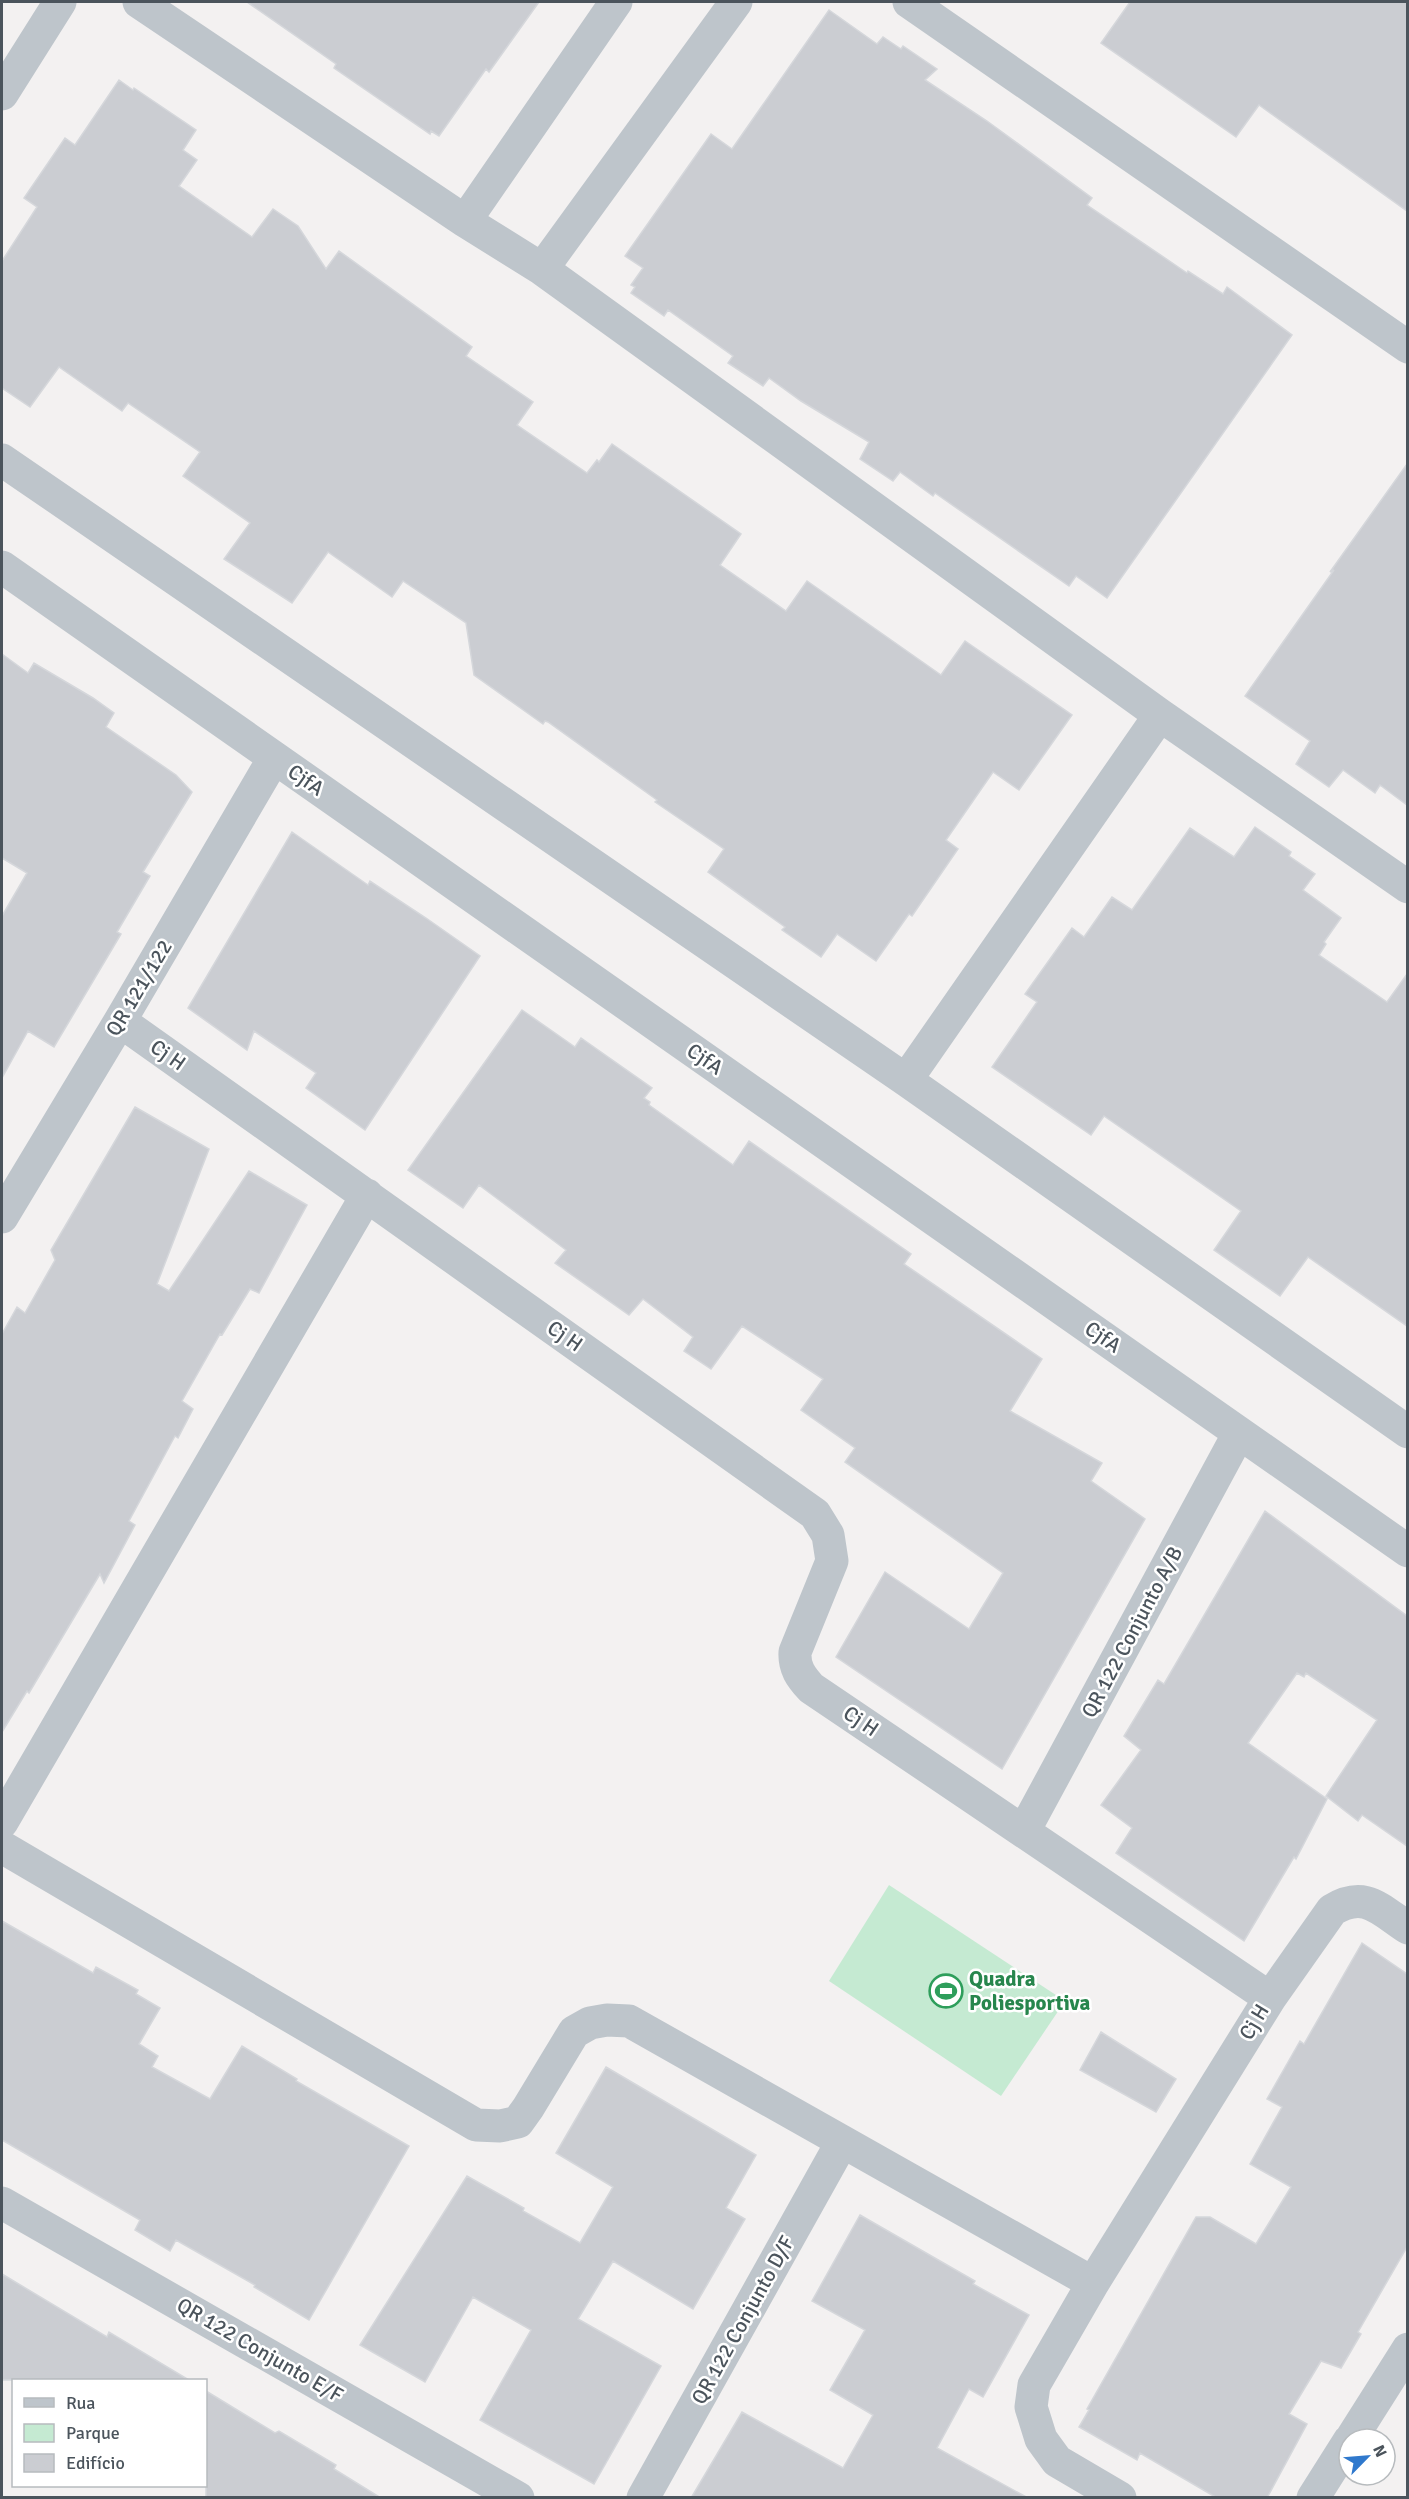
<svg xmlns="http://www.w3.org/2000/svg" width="1409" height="2499" font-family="Signika,sans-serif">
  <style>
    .green { fill: #c5ead2 }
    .building { fill: #cbcdd2; stroke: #d5d7db; stroke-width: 1.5 }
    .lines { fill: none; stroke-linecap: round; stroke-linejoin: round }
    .minor { stroke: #bec5cb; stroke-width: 33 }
    .labels { text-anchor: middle; stroke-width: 5; stroke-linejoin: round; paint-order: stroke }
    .street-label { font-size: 21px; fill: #4b545c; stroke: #fff }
    .leisure-label { font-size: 21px; font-weight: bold; fill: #27864d; stroke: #fff; text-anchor: start }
  </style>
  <rect width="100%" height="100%" fill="#f3f1f1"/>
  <!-- green -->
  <path class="green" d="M 889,1885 L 1065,2001 L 1001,2096 L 829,1981 Z"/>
  <!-- building -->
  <path class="building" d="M 247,2 L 539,2 L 489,72 L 486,69 L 439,136 L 431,131 L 430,134 L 334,68 L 336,64 Z
    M 1130,2 L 1407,2 L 1407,211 L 1259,105 L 1236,137 L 1101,43 Z
    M 829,10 L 877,44 L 883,37 L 901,49 L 903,46 L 937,69 L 925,80 L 987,121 L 1092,198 L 1087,205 L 1187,273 L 1188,271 L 1223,294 L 1227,287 L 1292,335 L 1107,598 L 1076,576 L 1069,586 L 935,493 L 933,496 L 900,472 L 893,481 L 860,459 L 869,442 L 801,401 L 769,378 L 763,386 L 728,363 L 733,356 L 668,310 L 664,316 L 631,293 L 635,287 L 631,285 L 643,268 L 625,256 L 711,134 L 732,149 Z
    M 119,80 L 133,90 L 134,88 L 196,130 L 183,150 L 197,160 L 179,186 L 252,237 L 273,209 L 298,226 L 326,269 L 339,251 L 472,347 L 466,356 L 533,402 L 517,425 L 587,473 L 597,460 L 599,462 L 612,444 L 741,534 L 720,565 L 786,611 L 807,581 L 941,675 L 965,641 L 1072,715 L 1019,790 L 993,772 L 946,840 L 958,849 L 912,916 L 909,914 L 876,961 L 837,934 L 821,957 L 782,930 L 785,927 L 708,872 L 724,849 L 655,802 L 657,800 L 548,722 L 545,721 L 543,724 L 474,675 L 466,623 L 403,581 L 392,597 L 328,552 L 292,603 L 224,559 L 250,523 L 183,476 L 200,452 L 128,403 L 122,411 L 59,367 L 30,407 L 2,388 L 2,261 L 37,207 L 24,198 L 65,138 L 75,145 Z
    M 1407,464 L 1407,805 L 1380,785 L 1375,793 L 1343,770 L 1329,787 L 1296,764 L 1310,741 L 1245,696 L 1334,570 L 1330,572 Z
    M 2,654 L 28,673 L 34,663 L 93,698 L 114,713 L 106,727 L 176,775 L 192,792 L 143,872 L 150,876 L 117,932 L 121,934 L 54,1047 L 28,1031 L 2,1078 L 2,916 L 27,873 L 2,858 Z
    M 1255,827 L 1291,852 L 1289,856 L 1315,874 L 1303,890 L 1341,918 L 1324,942 L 1326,944 L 1319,955 L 1387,1002 L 1407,974 L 1407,1326 L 1308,1257 L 1280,1296 L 1214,1250 L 1241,1211 L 1104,1116 L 1091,1135 L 992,1067 L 1037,1002 L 1025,994 L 1072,928 L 1084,937 L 1112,897 L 1132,910 L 1190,828 L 1234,857 Z
    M 292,832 L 368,885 L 370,881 L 426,918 L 480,956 L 365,1130 L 306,1088 L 316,1073 L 254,1031 L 247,1050 L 188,1008 Z
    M 522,1010 L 575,1047 L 581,1038 L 652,1088 L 644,1098 L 650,1102 L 649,1105 L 733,1165 L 749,1141 L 911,1254 L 904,1264 L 1042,1359 L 1010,1411 L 1102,1463 L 1091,1481 L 1145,1519 L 1002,1769 L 836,1657 L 885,1572 L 969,1629 L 1003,1573 L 845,1462 L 855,1448 L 801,1410 L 823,1379 L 742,1326 L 711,1369 L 684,1351 L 693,1337 L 643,1299 L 629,1315 L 555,1263 L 566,1250 L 479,1185 L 463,1208 L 408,1170 Z
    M 135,1107 L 209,1149 L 157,1284 L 169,1291 L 249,1171 L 307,1205 L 259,1293 L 250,1289 L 222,1335 L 220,1334 L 182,1401 L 193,1409 L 178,1438 L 175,1436 L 129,1521 L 135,1525 L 104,1583 L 100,1574 L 29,1693 L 27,1691 L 2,1732 L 2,1334 L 17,1307 L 25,1313 L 55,1260 L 51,1250 Z
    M 1265,1511 L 1407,1616 L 1407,1846 L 1362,1815 L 1358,1821 L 1326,1796 L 1377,1720 L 1306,1673 L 1304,1677 L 1297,1673 L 1248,1743 L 1327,1799 L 1296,1859 L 1294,1857 L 1244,1941 L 1116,1853 L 1132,1828 L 1101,1805 L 1141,1750 L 1124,1736 L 1158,1680 L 1164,1684 Z
    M 2,1921 L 93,1973 L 96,1967 L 138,1990 L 136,1994 L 160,2008 L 139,2044 L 158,2056 L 152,2067 L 210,2099 L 242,2046 L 297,2079 L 296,2081 L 409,2146 L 309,2320 L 254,2287 L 255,2285 L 176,2240 L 170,2251 L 135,2230 L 140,2220 L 2,2140 Z
    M 1362,1943 L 1407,1974 L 1407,2247 L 1358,2332 L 1361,2334 L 1341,2368 L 1321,2361 L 1289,2414 L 1307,2424 L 1267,2498 L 1217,2498 L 1140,2453 L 1137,2460 L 1079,2427 L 1089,2410 L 1087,2409 L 1196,2217 L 1210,2217 L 1256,2244 L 1291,2187 L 1250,2164 L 1282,2107 L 1267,2099 L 1300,2041 L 1304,2044 Z
    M 1101,2032 L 1176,2079 L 1156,2112 L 1080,2070 Z
    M 606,2067 L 756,2155 L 726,2208 L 745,2219 L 693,2309 L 613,2261 L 578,2319 L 661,2366 L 594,2484 L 480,2420 L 531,2330 L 473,2297 L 425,2382 L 360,2345 L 467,2176 L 524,2208 L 523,2211 L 580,2243 L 613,2187 L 556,2153 Z
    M 860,2215 L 975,2281 L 973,2284 L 1029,2315 L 983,2397 L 969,2389 L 937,2448 L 1028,2498 L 691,2498 L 742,2412 L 843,2468 L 873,2415 L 830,2390 L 865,2330 L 812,2301 Z
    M 2,2274 L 107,2337 L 109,2332 L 189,2380 L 2,2380 Z
    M 206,2391 L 275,2433 L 279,2431 L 336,2465 L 334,2469 L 381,2498 L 206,2498 Z"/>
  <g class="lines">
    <!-- minor -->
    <path class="minor" d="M 139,2 L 465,221 L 542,269 L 1160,715 L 1408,887
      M 909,2 L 1408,347
      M 2,94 L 60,2
      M 465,221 L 616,2
      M 542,269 L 736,2
      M 2,460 L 906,1080 L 1408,1432
      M 2,567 L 1408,1551
      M 120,1021 L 815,1514 L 828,1535 L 832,1561 L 795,1652 C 794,1668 801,1677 811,1688 L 1270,1998 L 1093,2283 L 1034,2385 L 1031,2407 L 1041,2439 L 1057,2461 L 1120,2498
      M 906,1080 L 1160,715
      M 2,1217 L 120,1021 L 274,758
      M 2,1822 L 367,1195
      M 1024,1831 L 1239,1433
      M 2,1847 L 476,2125 L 500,2126 L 518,2122 L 528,2108 L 574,2032 L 590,2023 L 607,2020 L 629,2021 L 1093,2283
      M 1270,1998 L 1332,1910 C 1365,1890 1379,1909 1408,1928
      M 2,2203 L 518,2498
      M 1351,2439 L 1408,2349
      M 643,2498 L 842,2142
      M 1313,2498 L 1349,2441"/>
  </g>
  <!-- icons -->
  <defs>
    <g id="stadium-ring" transform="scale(1.725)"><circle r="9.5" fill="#fff" stroke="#2e9e5b" stroke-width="1.5"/><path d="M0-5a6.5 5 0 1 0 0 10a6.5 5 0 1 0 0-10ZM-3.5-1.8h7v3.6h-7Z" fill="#2e9e5b"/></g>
  </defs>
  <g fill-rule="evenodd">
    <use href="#stadium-ring" x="946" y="1991"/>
  </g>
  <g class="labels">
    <!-- street labels -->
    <g class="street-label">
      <text transform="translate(306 780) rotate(35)" y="7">CjfA</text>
      <text transform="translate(139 988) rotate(-59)" y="7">QR 121/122</text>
      <text transform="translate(168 1055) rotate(35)" y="7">Cj H</text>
      <text transform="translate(705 1059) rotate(35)" y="7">CjfA</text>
      <text transform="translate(565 1336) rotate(35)" y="7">Cj H</text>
      <text transform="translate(1103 1337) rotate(35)" y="7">CjfA</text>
      <text transform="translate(1132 1632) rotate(-62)" y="7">QR 122 Conjunto A/B</text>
      <text transform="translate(861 1721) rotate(34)" y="7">Cj H</text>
      <text transform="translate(1254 2022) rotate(-59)" y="7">Cj H</text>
      <text transform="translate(743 2320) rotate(-61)" y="7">QR 122 Conjunto D/F</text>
      <text transform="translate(260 2350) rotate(30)" y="7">QR 122 Conjunto E/F</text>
    </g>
    <!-- leisure labels -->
    <g class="leisure-label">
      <text x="969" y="1986">Quadra<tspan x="969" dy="24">Poliesportiva</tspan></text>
    </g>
  </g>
  <!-- border -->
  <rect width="1409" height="2499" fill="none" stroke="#4b545c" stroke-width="6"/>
  <!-- legend -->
  <rect x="12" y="2379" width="195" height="108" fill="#ffffff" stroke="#b7bbbe" stroke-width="1.5"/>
  <rect x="24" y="2398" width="30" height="9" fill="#bec5cb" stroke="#b7bbbe" stroke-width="1.5"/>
  <text x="66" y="2409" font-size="18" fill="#4b545c">Rua</text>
  <rect x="24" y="2424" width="30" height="18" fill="#c5ead2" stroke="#b7bbbe" stroke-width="1.5"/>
  <text x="66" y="2439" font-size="18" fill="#4b545c">Parque</text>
  <rect x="24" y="2454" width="30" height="18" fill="#cbcdd2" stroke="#b7bbbe" stroke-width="1.5"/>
  <text x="66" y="2469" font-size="18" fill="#4b545c">Edifício</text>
  <!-- north arrow -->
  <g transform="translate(1367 2457) rotate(65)"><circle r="28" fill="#ffffff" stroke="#b7bbbe" stroke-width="1.5"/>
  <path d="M0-4.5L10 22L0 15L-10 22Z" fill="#3079cd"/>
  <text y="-9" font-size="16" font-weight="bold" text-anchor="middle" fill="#4b545c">N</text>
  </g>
</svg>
